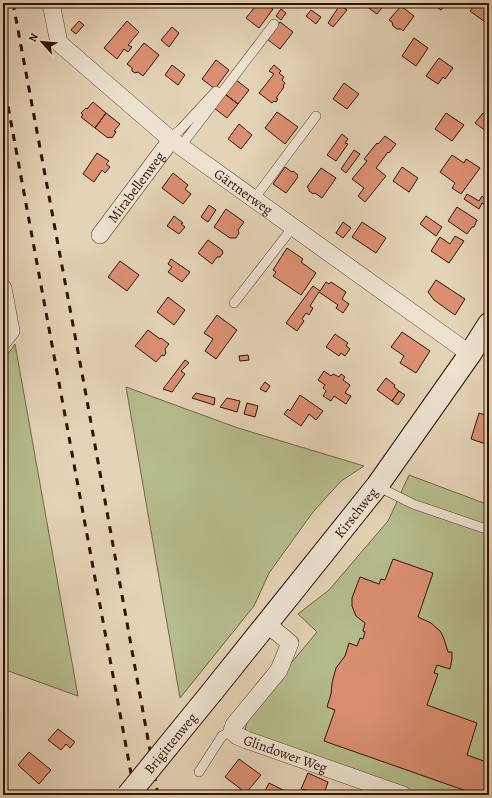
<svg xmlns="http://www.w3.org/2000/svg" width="492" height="798" font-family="Alegreya,serif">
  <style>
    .green { fill: #b6bc8d; stroke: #736748 }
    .building { fill: #dc9073; stroke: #301204 }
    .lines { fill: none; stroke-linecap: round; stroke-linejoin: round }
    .lane-casing { stroke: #5d4230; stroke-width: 10 }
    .street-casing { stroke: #5d4230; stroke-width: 18 }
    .secondary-casing { stroke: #301204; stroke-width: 24 }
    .lane { stroke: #ede2d0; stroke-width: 9 }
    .street { stroke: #ede2d0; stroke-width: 17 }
    .secondary { stroke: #ede2d0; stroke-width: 22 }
    .rail { stroke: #301204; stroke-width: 3; stroke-dasharray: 7 7; stroke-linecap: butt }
    .secondary-bridge-casing { stroke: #301204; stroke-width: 24; stroke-linecap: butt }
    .secondary-bridge { stroke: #ede2d0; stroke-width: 22 }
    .labels { text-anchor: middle; stroke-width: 3; stroke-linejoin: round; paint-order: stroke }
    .street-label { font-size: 14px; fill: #301204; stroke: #ede2d0 }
  </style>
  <rect width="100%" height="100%" fill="#e4d3b6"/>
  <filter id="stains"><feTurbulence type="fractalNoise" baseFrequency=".005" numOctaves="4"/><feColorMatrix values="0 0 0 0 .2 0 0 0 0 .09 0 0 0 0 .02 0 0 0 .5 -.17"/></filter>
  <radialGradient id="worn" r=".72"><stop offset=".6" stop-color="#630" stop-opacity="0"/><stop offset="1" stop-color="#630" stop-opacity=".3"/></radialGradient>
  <!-- green -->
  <path class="green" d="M 15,344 L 78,696 L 3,669 L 3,361 Z
    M 126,387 L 238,428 L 364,466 L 341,481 L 313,512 L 269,573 L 254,606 L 180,698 Z
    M 409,475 L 489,505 L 489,795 L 418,795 L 403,793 L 255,738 L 245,729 L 251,711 L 317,632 L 298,614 L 329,590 L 388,521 Z"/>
  <!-- building -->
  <path class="building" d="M 105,3 L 114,3 L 110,7 Z
    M 258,3 L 265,3 L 273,9 L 259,28 L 246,18 Z
    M 364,3 L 386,3 L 377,14 L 363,4 Z
    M 437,3 L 447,3 L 441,10 L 435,6 Z
    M 476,3 L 489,3 L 489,25 L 470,11 Z
    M 340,5 L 347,10 L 333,27 L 328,23 Z
    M 401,6 L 414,16 L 403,31 L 401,29 L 397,29 L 393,26 L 392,22 L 389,20 Z
    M 281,9 L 286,13 L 281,20 L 276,16 Z
    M 311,10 L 321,17 L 316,24 L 306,16 Z
    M 79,21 L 84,25 L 76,34 L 71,30 Z
    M 127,21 L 139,32 L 128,45 L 132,47 L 128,52 L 124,49 L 117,59 L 104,48 Z
    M 280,22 L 293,32 L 280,49 L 267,39 Z
    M 172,27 L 179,33 L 169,47 L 161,40 Z
    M 414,38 L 428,48 L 416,66 L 402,56 Z
    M 144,43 L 159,55 L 143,76 L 138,72 L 135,73 L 132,71 L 132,68 L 127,64 Z
    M 439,58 L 453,68 L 445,79 L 443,77 L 438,84 L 426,76 Z
    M 216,60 L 229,70 L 215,89 L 202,79 Z
    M 172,65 L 185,75 L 178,85 L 165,75 Z
    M 274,65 L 281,71 L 279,73 L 284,77 L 282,80 L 285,83 L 283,86 L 284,87 L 276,98 L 278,99 L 276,102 L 274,101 L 272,103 L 259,93 L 274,74 L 269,71 Z
    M 236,80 L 249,90 L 238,104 L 225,94 Z
    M 344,83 L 359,94 L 347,109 L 333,99 Z
    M 225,94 L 238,104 L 227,118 L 214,108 Z
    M 93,102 L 106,113 L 95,128 L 81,117 L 83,115 L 81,113 L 86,108 L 87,109 Z
    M 277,112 L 298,127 L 285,144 L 265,128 Z
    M 106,113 L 120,124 L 114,131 L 116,132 L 112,138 L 110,137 L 108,138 L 95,128 Z
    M 446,113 L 464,125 L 452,141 L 435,129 Z
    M 483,113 L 489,117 L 489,133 L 475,123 Z
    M 239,124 L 252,135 L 241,149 L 228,139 Z
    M 342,134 L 348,139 L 345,143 L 348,144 L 336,161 L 327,155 Z
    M 385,136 L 396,144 L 389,153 L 388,152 L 376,168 L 386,176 L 365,202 L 358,196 L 364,188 L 352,179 L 367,161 L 364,159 L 377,143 L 378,144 Z
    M 354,150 L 360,154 L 346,173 L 341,169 Z
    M 97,153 L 109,161 L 106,164 L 110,167 L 105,173 L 102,170 L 94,182 L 83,174 Z
    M 452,155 L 464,163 L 466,159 L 480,168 L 461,194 L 452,188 L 455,183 L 440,172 Z
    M 285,167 L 292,172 L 293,171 L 298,175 L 297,176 L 298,177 L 286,193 L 273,184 Z
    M 402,167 L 418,178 L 409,192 L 393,181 Z
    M 321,168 L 336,178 L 322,198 L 315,193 L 313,194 L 309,191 L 309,189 L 307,187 Z
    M 173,173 L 188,185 L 185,189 L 191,194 L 183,204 L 162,188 Z
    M 489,193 L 489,208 L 482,203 L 479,209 L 464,199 L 467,194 L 479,201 L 482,196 L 485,199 Z
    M 209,205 L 216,210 L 208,222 L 201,217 Z
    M 457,207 L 477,220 L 474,227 L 472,227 L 467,234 L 448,221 Z
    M 226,209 L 244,222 L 238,230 L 239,233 L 236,238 L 230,238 L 214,227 Z
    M 174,216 L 183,223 L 181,224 L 185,227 L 179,234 L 167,226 Z
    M 426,216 L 442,227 L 436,236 L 420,224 Z
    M 343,222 L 351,228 L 343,238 L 336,233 Z
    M 362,222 L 386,238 L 376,253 L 352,237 Z
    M 455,236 L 464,241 L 449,263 L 431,251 L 440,237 L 450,244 Z
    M 208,240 L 222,250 L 223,253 L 220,257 L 217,257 L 212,264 L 198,253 Z
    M 287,248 L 303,259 L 301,262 L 316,273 L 301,295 L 273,276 L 276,272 L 273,270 Z
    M 171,259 L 190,272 L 182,282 L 168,272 L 172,267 L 168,264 Z
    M 120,261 L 139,275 L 127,291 L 108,277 Z
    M 436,280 L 465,299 L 455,315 L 434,300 L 428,292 Z
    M 326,282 L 329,284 L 331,282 L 346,292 L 342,299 L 349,304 L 343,313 L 336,308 L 338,305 L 319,292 L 310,306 L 313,308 L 309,315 L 306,313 L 302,319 L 304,321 L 297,331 L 286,323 L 313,286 L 320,291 Z
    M 168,297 L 185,310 L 174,325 L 157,312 Z
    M 217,315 L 237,330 L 216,359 L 205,351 L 213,339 L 204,333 Z
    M 148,330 L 160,339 L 161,338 L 169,344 L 165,349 L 166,353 L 164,356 L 162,355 L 156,362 L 135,346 Z
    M 402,332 L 430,351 L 416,373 L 400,363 L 404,356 L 391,347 Z
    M 335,334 L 348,343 L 346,346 L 350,349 L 345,356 L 341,353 L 339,356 L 326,347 Z
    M 248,355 L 249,360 L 240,361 L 239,356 Z
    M 185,360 L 189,363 L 181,371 L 185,374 L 172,392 L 163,389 Z
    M 324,371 L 331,376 L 333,374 L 339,377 L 341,374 L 345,377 L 343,380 L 350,385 L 345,393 L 351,396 L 346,404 L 334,396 L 331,401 L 323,396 L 326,391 L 323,388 L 325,385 L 318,380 Z
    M 386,378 L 395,385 L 394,387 L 399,391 L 392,401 L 377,390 Z
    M 265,382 L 270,386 L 266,392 L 260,389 Z
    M 399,391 L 405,395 L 398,405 L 392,401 Z
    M 196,393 L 215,398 L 214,405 L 192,398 Z
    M 300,395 L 323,411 L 316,420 L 309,414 L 301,426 L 284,414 L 288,409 L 290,411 Z
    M 227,398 L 240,401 L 237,412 L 220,407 Z
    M 247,403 L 258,406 L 255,417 L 244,414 Z
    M 479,413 L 489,416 L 489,445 L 471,439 Z
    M 393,559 L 433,573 L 418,617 L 431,623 L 441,632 L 444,639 L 448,652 L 452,652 L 452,659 L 450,669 L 437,665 L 434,673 L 438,674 L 427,705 L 477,723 L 467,755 L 489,763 L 489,795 L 478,795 L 324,741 L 335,710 L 327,707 L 331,694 L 332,683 L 336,668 L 345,656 L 349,643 L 357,646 L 360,638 L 363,639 L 365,632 L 363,631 L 365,623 L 356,616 L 352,606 L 352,598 L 360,577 L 379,584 L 381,579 L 385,580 Z
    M 58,729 L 75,742 L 70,748 L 66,744 L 61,750 L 48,740 Z
    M 29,752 L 51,770 L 39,784 L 18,765 Z
    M 239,759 L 261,775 L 246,793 L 225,777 Z
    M 308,773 L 328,782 L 324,794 L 301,789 Z
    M 269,783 L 289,793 L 287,795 L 263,795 Z"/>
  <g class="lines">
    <!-- lane casing -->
    <g class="lane-casing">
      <path id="lane" d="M 169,138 L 180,130 L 216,91
        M 181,146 L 274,24
        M 254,199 L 316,116
        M 234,303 L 293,227
        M 377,486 L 413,504 L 489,530
        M 199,772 L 222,736 L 232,731"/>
    </g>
    <!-- street casing -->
    <g class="street-casing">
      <g id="street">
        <path id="s1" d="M 51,3 L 59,43 L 169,138 L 470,354"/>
        <path id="s2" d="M 100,235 L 171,140"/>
        <path d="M 3,288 L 11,331 L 3,341"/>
        <path id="s3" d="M 267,624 L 290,643 L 279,670 L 234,725 L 232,731 L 237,736 L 247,740 L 403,795"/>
      </g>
    </g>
    <!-- secondary casing -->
    <g class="secondary-casing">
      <g id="secondary">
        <path id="s4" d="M 212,692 L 377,486 L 470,354 L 489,324"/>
      </g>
    </g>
    <!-- lane -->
    <use href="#lane" class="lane"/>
    <!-- street -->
    <use href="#street" class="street"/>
    <!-- secondary -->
    <use href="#secondary" class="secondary"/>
    <!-- rail -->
    <path class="rail" d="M 13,3 L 84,384 L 158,795
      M 3,79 L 135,795"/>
    <!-- secondary-bridge casing -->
    <g class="secondary-bridge-casing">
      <g id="secondary-bridge">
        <path id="s5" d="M 128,795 L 212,692"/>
      </g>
    </g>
    <!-- secondary-bridge -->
    <use href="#secondary-bridge" class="secondary-bridge"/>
  </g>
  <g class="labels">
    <!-- street labels -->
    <g class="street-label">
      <text dy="5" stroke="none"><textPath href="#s2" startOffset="60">Mirabellenweg</textPath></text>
      <text dy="5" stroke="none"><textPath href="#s1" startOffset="278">Gärtnerweg</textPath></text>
      <text dy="5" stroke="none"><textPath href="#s4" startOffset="230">Kirschweg</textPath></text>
      <text dy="5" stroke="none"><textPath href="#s5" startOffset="67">Brigittenweg</textPath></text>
      <text dy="5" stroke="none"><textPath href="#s3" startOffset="195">Glindower Weg</textPath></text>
    </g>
  </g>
  <!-- margin -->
  <rect width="492" height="798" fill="none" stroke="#e4d3b6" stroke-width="16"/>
  <rect x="4" y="4" width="484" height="790" fill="none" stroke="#301204" stroke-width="2"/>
  <rect x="8" y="8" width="476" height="782" fill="none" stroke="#301204"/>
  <!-- north arrow -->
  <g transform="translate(42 42) rotate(297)" stroke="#ede2d0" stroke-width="3" paint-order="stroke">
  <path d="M0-3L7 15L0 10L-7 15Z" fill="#301204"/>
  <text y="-6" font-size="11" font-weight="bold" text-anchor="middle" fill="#301204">N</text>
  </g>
  <rect width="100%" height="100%" filter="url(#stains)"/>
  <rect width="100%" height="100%" fill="url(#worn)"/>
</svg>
